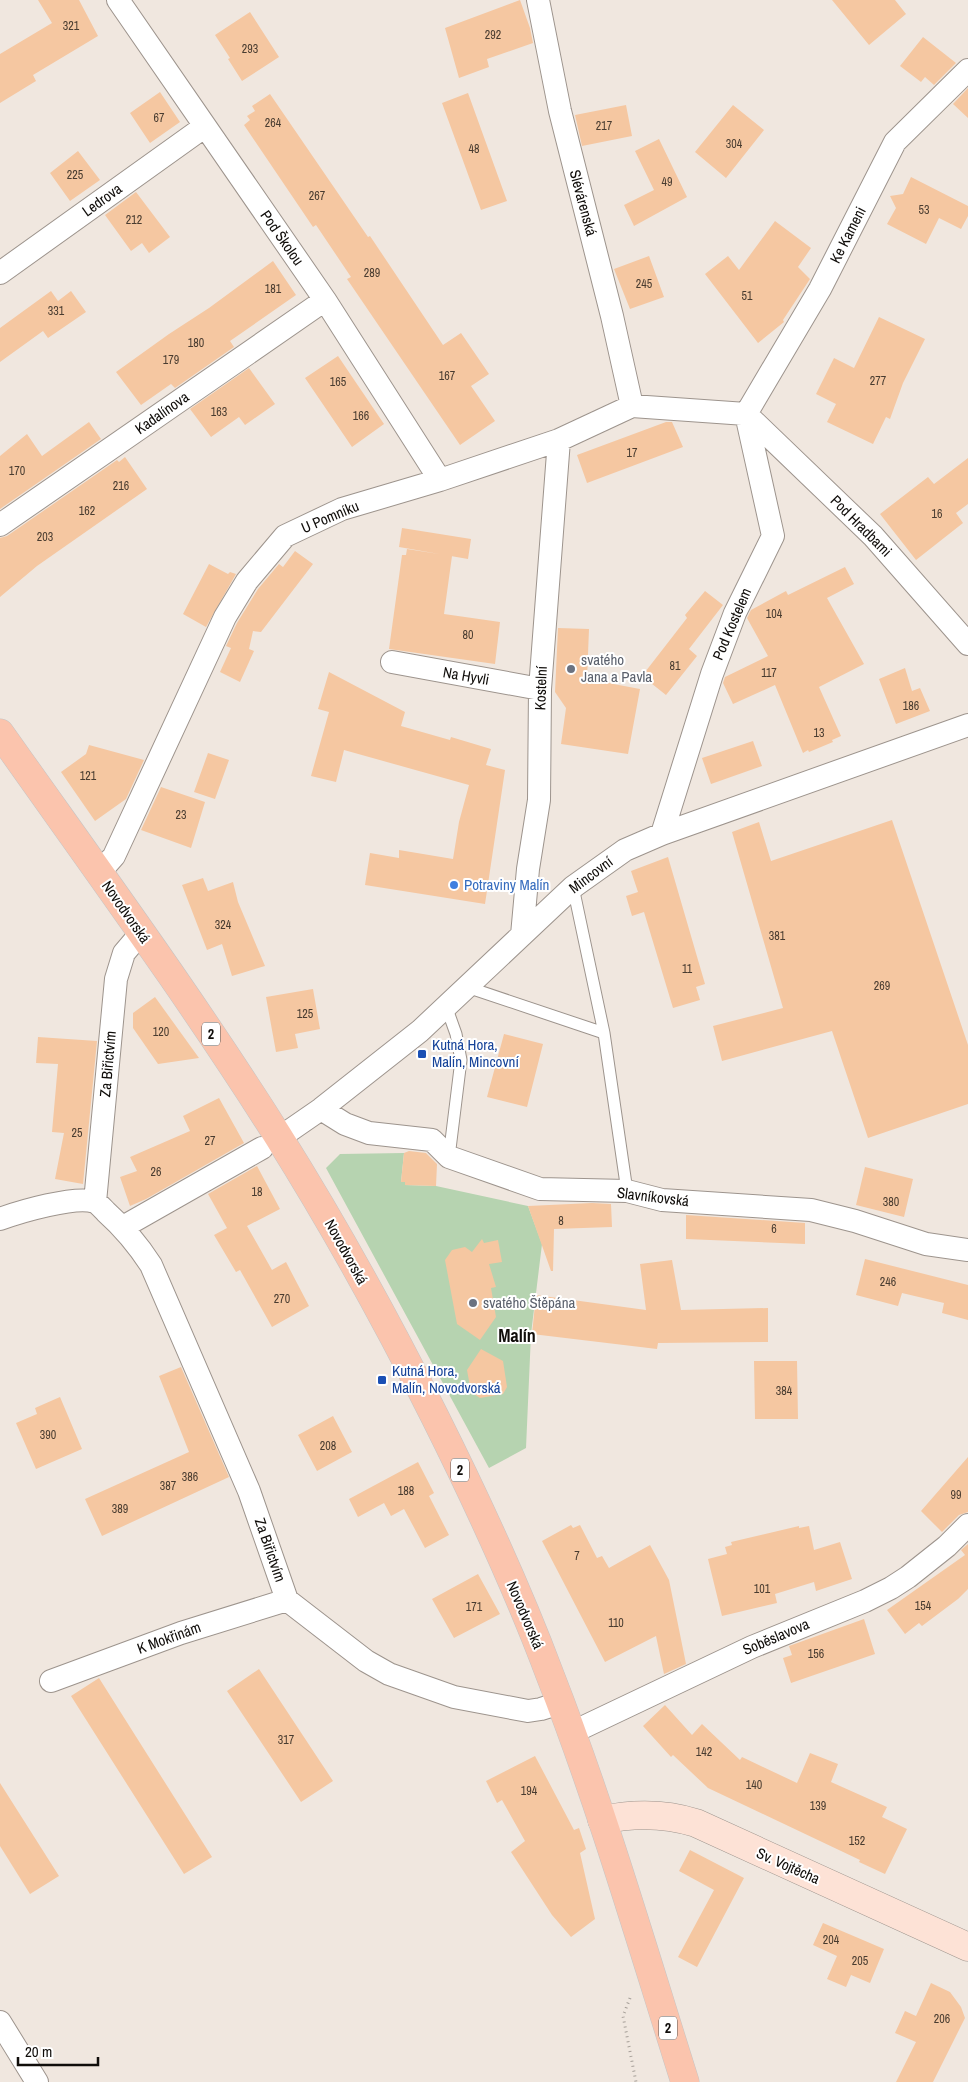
<svg xmlns="http://www.w3.org/2000/svg" width="968" height="2082" font-family="'Archivo Narrow',sans-serif">
  <style>
    .green { fill: #b6d3b0 }
    .building { fill: #f5c7a1 }
    .lines { fill: none; stroke-linecap: round; stroke-linejoin: round }
    .lane-casing { stroke: #9d948d; stroke-width: 13 }
    .street-casing { stroke: #9d948d; stroke-width: 24 }
    .secondary-casing { stroke: #9d948d; stroke-width: 29 }
    .primary-casing { stroke: #c6c5c4; stroke-width: 29 }
    .path { stroke: #a7a099; stroke-width: 3; stroke-dasharray: 1 4; stroke-linecap: butt }
    .lane { stroke: #fff; stroke-width: 11 }
    .street { stroke: #fff; stroke-width: 22 }
    .secondary { stroke: #fde2d6; stroke-width: 28 }
    .primary { stroke: #fbc4ad; stroke-width: 28 }
    .worship-dot { fill: #6b7280; stroke: #fff; stroke-width: 2 }
    .shop-dot { fill: #3f7fe0; stroke: #fff; stroke-width: 2 }
    .transit-dot { fill: #1a4fb4; stroke: #fff; stroke-width: 2 }
    .labels { text-anchor: middle; stroke-width: 4; stroke-linejoin: round; paint-order: stroke }
    .number-label { font-size: 12px; fill: #493c30 }
    .shield { fill: #fff; stroke: #585654; stroke-width: 1 }
    .shield-label { font-size: 14px; font-weight: bold; fill: #100d0a }
    .street-label { font-size: 15px; fill: #100d0a; stroke: #fff }
    .worship-label { font-size: 15px; fill: #5b616d; stroke: #fff; text-anchor: start }
    .shop-label { font-size: 15px; fill: #366cbe; stroke: #fff; text-anchor: start }
    .transit-label { font-size: 15px; fill: #164399; stroke: #fff; text-anchor: start }
    .quarter-label { font-size: 18px; font-weight: bold; fill: #100d0a; stroke: #fff }
  </style>
  <rect width="100%" height="100%" fill="#f0e7df"/>
  <!-- green -->
  <path class="green" d="M 404,1153 L 401,1182 L 405,1182 L 405,1185 L 436,1186 L 528,1206 L 542,1244 L 531,1334 L 526,1448 L 489,1468 L 326,1168 L 340,1154 Z"/>
  <!-- building -->
  <path class="building" d="M 38,0 L 79,0 L 98,36 L 33,75 L 36,81 L 0,103 L 0,54 L 52,23 Z
    M 520,0 L 530,28 L 533,43 L 487,59 L 489,67 L 459,78 L 445,28 Z
    M 832,0 L 895,0 L 906,14 L 869,45 Z
    M 250,12 L 279,57 L 242,81 L 228,59 L 230,58 L 215,35 Z
    M 923,37 L 956,63 L 934,85 L 925,77 L 921,82 L 900,66 Z
    M 968,88 L 968,118 L 953,104 Z
    M 160,92 L 180,122 L 150,143 L 130,113 Z
    M 468,93 L 507,201 L 481,210 L 442,103 Z
    M 270,94 L 368,237 L 370,236 L 443,345 L 461,333 L 489,374 L 471,386 L 495,421 L 460,445 L 347,279 L 351,277 L 316,225 L 313,227 L 244,125 L 250,120 L 247,116 L 255,111 L 252,106 Z
    M 626,105 L 632,136 L 582,146 L 575,115 Z
    M 733,105 L 764,130 L 726,178 L 695,152 Z
    M 659,139 L 687,197 L 634,226 L 624,205 L 654,190 L 635,151 Z
    M 78,151 L 100,180 L 70,201 L 50,173 Z
    M 911,177 L 968,206 L 968,216 L 961,229 L 939,218 L 926,244 L 887,224 L 896,208 L 890,196 L 903,194 Z
    M 136,192 L 170,237 L 149,253 L 142,243 L 131,251 L 105,215 Z
    M 775,221 L 811,248 L 798,267 L 810,279 L 783,320 L 784,322 L 758,343 L 705,274 L 728,256 L 739,270 Z
    M 649,256 L 664,297 L 630,309 L 614,269 Z
    M 273,261 L 296,295 L 230,341 L 234,347 L 175,388 L 171,384 L 141,405 L 116,372 L 169,334 L 209,308 Z
    M 51,291 L 58,301 L 71,291 L 86,312 L 48,338 L 43,331 L 0,362 L 0,328 Z
    M 879,317 L 925,339 L 903,383 L 890,419 L 886,417 L 873,444 L 827,422 L 836,404 L 816,394 L 834,358 L 854,368 Z
    M 338,356 L 384,424 L 352,447 L 305,378 Z
    M 249,368 L 275,404 L 245,425 L 239,417 L 211,437 L 190,409 Z
    M 89,422 L 101,439 L 0,509 L 0,456 L 27,434 L 42,456 Z
    M 666,422 L 672,422 L 683,447 L 587,483 L 577,455 Z
    M 125,457 L 147,489 L 37,566 L 0,597 L 0,538 L 7,536 L 117,460 L 119,462 Z
    M 968,458 L 968,504 L 956,513 L 963,523 L 916,560 L 880,514 L 928,477 L 934,484 Z
    M 402,528 L 471,539 L 468,559 L 399,547 Z
    M 407,549 L 452,556 L 444,614 L 500,622 L 495,664 L 389,649 L 402,555 L 406,555 Z
    M 295,551 L 313,564 L 261,632 L 253,631 L 249,649 L 254,651 L 240,682 L 220,672 L 231,648 L 226,646 L 237,623 L 258,589 L 279,564 L 283,567 Z
    M 209,564 L 228,574 L 230,572 L 236,574 L 206,627 L 183,614 Z
    M 845,567 L 854,584 L 827,598 L 864,664 L 819,687 L 841,736 L 832,740 L 833,742 L 809,752 L 808,750 L 803,753 L 775,685 L 733,704 L 723,683 L 725,677 L 768,656 L 747,618 L 751,610 L 786,591 L 788,595 Z
    M 705,591 L 723,605 L 689,649 L 697,656 L 666,695 L 642,676 L 687,618 L 685,615 Z
    M 558,628 L 589,629 L 587,679 L 640,689 L 628,754 L 561,744 L 566,708 L 555,692 Z
    M 905,668 L 912,691 L 920,688 L 930,711 L 896,724 L 879,679 Z
    M 329,672 L 405,712 L 401,726 L 450,740 L 451,737 L 491,749 L 486,765 L 505,770 L 485,904 L 365,885 L 370,853 L 399,858 L 399,850 L 453,859 L 459,822 L 469,785 L 344,750 L 336,782 L 311,776 L 329,712 L 318,709 Z
    M 753,741 L 762,766 L 711,784 L 702,758 Z
    M 89,745 L 144,760 L 126,799 L 95,821 L 61,772 L 86,754 Z
    M 208,753 L 229,760 L 215,799 L 194,792 Z
    M 161,787 L 205,802 L 191,848 L 141,830 Z
    M 892,820 L 968,1045 L 968,1104 L 868,1138 L 832,1031 L 722,1061 L 713,1026 L 783,1008 L 732,832 L 759,822 L 771,861 Z
    M 668,857 L 705,984 L 696,987 L 700,1000 L 673,1008 L 644,912 L 632,916 L 626,896 L 638,892 L 631,871 Z
    M 203,878 L 208,891 L 233,882 L 238,902 L 265,966 L 232,976 L 222,944 L 207,950 L 182,885 Z
    M 313,989 L 320,1029 L 295,1034 L 298,1048 L 276,1052 L 266,997 Z
    M 155,997 L 199,1058 L 158,1064 L 133,1028 L 133,1013 Z
    M 504,1034 L 543,1044 L 527,1107 L 487,1097 Z
    M 38,1037 L 97,1041 L 83,1184 L 55,1179 L 64,1133 L 52,1132 L 58,1064 L 36,1063 Z
    M 219,1098 L 244,1143 L 146,1199 L 130,1206 L 120,1177 L 137,1171 L 130,1157 L 190,1131 L 183,1116 Z
    M 409,1151 L 426,1153 L 437,1164 L 436,1186 L 405,1185 L 405,1182 L 401,1182 L 404,1153 Z
    M 257,1166 L 280,1209 L 247,1226 L 272,1270 L 286,1262 L 309,1306 L 272,1327 L 240,1270 L 236,1272 L 214,1235 L 227,1228 L 208,1194 Z
    M 865,1167 L 913,1179 L 904,1217 L 856,1205 Z
    M 592,1203 L 611,1204 L 612,1227 L 554,1229 L 553,1271 L 551,1271 L 528,1206 Z
    M 686,1215 L 805,1223 L 805,1244 L 686,1239 Z
    M 482,1239 L 484,1243 L 498,1240 L 502,1262 L 489,1264 L 496,1287 L 491,1288 L 496,1317 L 480,1340 L 457,1324 L 445,1260 L 452,1250 L 465,1247 L 472,1252 Z
    M 865,1259 L 968,1285 L 968,1320 L 942,1313 L 944,1303 L 902,1293 L 898,1306 L 856,1295 Z
    M 672,1260 L 681,1310 L 768,1308 L 768,1342 L 658,1343 L 657,1349 L 532,1334 L 536,1295 L 646,1310 L 640,1264 Z
    M 481,1349 L 503,1361 L 507,1387 L 503,1394 L 480,1398 L 471,1392 L 467,1370 Z
    M 754,1361 L 797,1361 L 798,1419 L 755,1419 Z
    M 181,1367 L 229,1477 L 102,1536 L 85,1499 L 189,1452 L 159,1376 Z
    M 60,1397 L 82,1449 L 36,1469 L 16,1423 L 37,1414 L 35,1408 Z
    M 333,1416 L 352,1452 L 317,1471 L 298,1435 Z
    M 968,1457 L 968,1512 L 959,1515 L 942,1532 L 921,1511 Z
    M 418,1462 L 434,1493 L 429,1496 L 449,1535 L 425,1548 L 404,1509 L 391,1516 L 384,1503 L 358,1517 L 349,1499 Z
    M 571,1525 L 573,1528 L 580,1525 L 597,1558 L 602,1556 L 609,1568 L 650,1545 L 669,1580 L 686,1664 L 664,1674 L 656,1636 L 605,1662 L 542,1541 Z
    M 799,1526 L 799,1528 L 809,1526 L 814,1550 L 840,1542 L 852,1579 L 816,1591 L 814,1582 L 775,1594 L 777,1603 L 722,1616 L 708,1559 L 727,1554 L 725,1547 L 732,1545 L 731,1542 Z
    M 968,1544 L 968,1589 L 958,1599 L 922,1626 L 919,1623 L 905,1634 L 887,1610 L 965,1555 L 961,1550 Z
    M 478,1574 L 500,1614 L 454,1638 L 432,1599 Z
    M 864,1619 L 875,1654 L 791,1683 L 783,1658 L 792,1655 L 789,1646 Z
    M 259,1669 L 333,1781 L 301,1802 L 227,1691 Z
    M 99,1678 L 212,1857 L 184,1874 L 71,1696 Z
    M 665,1705 L 692,1735 L 702,1724 L 740,1760 L 742,1757 L 797,1783 L 810,1753 L 838,1764 L 831,1782 L 887,1807 L 882,1817 L 907,1829 L 885,1874 L 859,1862 L 860,1860 L 708,1788 L 673,1755 L 671,1757 L 643,1726 Z
    M 535,1756 L 574,1830 L 579,1828 L 586,1849 L 580,1853 L 595,1919 L 571,1937 L 552,1915 L 511,1852 L 525,1841 L 502,1800 L 497,1803 L 486,1781 Z
    M 0,1783 L 59,1876 L 30,1894 L 0,1846 Z
    M 690,1850 L 744,1878 L 697,1967 L 678,1957 L 714,1890 L 679,1871 Z
    M 823,1923 L 884,1949 L 870,1983 L 851,1975 L 846,1987 L 827,1979 L 837,1956 L 813,1945 Z
    M 931,1983 L 950,1992 L 961,2007 L 965,2018 L 933,2082 L 896,2082 L 916,2042 L 895,2033 L 905,2011 L 916,2016 Z"/>
  <g class="lines">
    <!-- lane casing -->
    <g class="lane-casing">
      <path id="lane" d="M 573,887 L 604,1033 L 627,1191
        M 467,987 L 604,1033
        M 446,1006 L 456,1034 L 461,1060 L 449,1157"/>
    </g>
    <!-- street casing -->
    <g class="street-casing">
      <path id="street" d="M 118,0 L 325,300 L 440,480
        M 538,0 L 560,111 L 612,316 L 632,406
        M 0,273 L 204,127
        M 746,414 L 820,289 L 895,142 L 968,70
        M 746,414 L 873,536 L 968,644
        M 0,525 L 325,300
        M 392,662 L 540,689
        M 662,834 L 712,674 L 735,613 L 773,536 L 746,414
        M 99,873 L 114,856 L 225,617 L 247,581 L 285,536 L 342,509 L 440,480 L 559,440 L 632,406 L 746,414
        M 522,935 L 528,869 L 539,800 L 540,689 L 559,440
        M 321,1109 L 345,1124 L 369,1133 L 432,1140 L 449,1157 L 540,1189 L 627,1191 L 662,1200 L 811,1210 L 855,1221 L 926,1244 L 968,1250
        M 279,1138 L 321,1109 L 420,1031 L 573,887 L 625,850 L 662,834 L 968,725
        M 95,1202 L 116,979 L 124,953 L 141,933
        M 0,1219 C 19,1212 76,1195 95,1202 C 99,1204 103,1209 106,1212 C 124,1228 138,1245 151,1265 L 249,1491 L 287,1600 L 366,1661 L 389,1674 L 454,1697 L 528,1711 L 541,1709 L 560,1703
        M 123,1227 L 262,1148
        M 51,1681 L 181,1633 L 287,1600
        M 571,1733 L 752,1647 L 865,1601 L 891,1588 L 908,1577 L 947,1546 L 968,1525
        M 0,2022 L 37,2082"/>
    </g>
    <!-- secondary casing -->
    <g class="secondary-casing">
      <path id="secondary" d="M 602,1820 C 634,1813 664,1813 696,1823 L 968,1947"/>
    </g>
    <!-- primary casing -->
    <g class="primary-casing">
      <path id="primary" d="M 0,733 C 94,866 191,998 278,1136 C 335,1227 387,1321 435,1417 C 477,1501 517,1587 550,1675 C 602,1808 642,1946 685,2082"/>
    </g>
    <!-- path -->
    <path class="path" d="M 630,1998 L 623,2016 L 636,2082"/>
    <!-- lane -->
    <use href="#lane" class="lane"/>
    <!-- street -->
    <use href="#street" class="street"/>
    <!-- secondary -->
    <use href="#secondary" class="secondary"/>
    <!-- primary -->
    <use href="#primary" class="primary"/>
  </g>
  <!-- markers -->
  <g class="worship-dot">
    <circle cx="571" cy="669" r="5"/>
    <circle cx="473" cy="1303" r="5"/>
  </g>
  <circle class="shop-dot" cx="454" cy="885" r="5"/>
  <g class="transit-dot">
    <rect x="417" y="1049" width="10" height="10" rx="2.5"/>
    <rect x="377" y="1375" width="10" height="10" rx="2.5"/>
  </g>
  <g class="labels">
    <!-- number labels -->
    <g class="number-label">
      <text x="71" y="30">321</text>
      <text x="493" y="39">292</text>
      <text x="250" y="53">293</text>
      <text x="159" y="122">67</text>
      <text x="273" y="127">264</text>
      <text x="604" y="130">217</text>
      <text x="734" y="148">304</text>
      <text x="474" y="153">48</text>
      <text x="75" y="179">225</text>
      <text x="667" y="186">49</text>
      <text x="317" y="200">267</text>
      <text x="924" y="214">53</text>
      <text x="134" y="224">212</text>
      <text x="372" y="277">289</text>
      <text x="644" y="288">245</text>
      <text x="273" y="293">181</text>
      <text x="747" y="300">51</text>
      <text x="56" y="315">331</text>
      <text x="196" y="347">180</text>
      <text x="171" y="364">179</text>
      <text x="447" y="380">167</text>
      <text x="878" y="385">277</text>
      <text x="338" y="386">165</text>
      <text x="219" y="416">163</text>
      <text x="361" y="420">166</text>
      <text x="632" y="457">17</text>
      <text x="17" y="475">170</text>
      <text x="121" y="490">216</text>
      <text x="87" y="515">162</text>
      <text x="937" y="518">16</text>
      <text x="45" y="541">203</text>
      <text x="774" y="618">104</text>
      <text x="468" y="639">80</text>
      <text x="675" y="670">81</text>
      <text x="769" y="677">117</text>
      <text x="911" y="710">186</text>
      <text x="819" y="737">13</text>
      <text x="88" y="780">121</text>
      <text x="181" y="819">23</text>
      <text x="223" y="929">324</text>
      <text x="777" y="940">381</text>
      <text x="687" y="973">11</text>
      <text x="882" y="990">269</text>
      <text x="305" y="1018">125</text>
      <text x="161" y="1036">120</text>
      <text x="77" y="1137">25</text>
      <text x="210" y="1145">27</text>
      <text x="156" y="1176">26</text>
      <text x="257" y="1196">18</text>
      <text x="891" y="1206">380</text>
      <text x="561" y="1225">8</text>
      <text x="774" y="1233">6</text>
      <text x="888" y="1286">246</text>
      <text x="282" y="1303">270</text>
      <text x="784" y="1395">384</text>
      <text x="48" y="1439">390</text>
      <text x="328" y="1450">208</text>
      <text x="190" y="1481">386</text>
      <text x="168" y="1490">387</text>
      <text x="406" y="1495">188</text>
      <text x="956" y="1499">99</text>
      <text x="120" y="1513">389</text>
      <text x="577" y="1560">7</text>
      <text x="762" y="1593">101</text>
      <text x="923" y="1610">154</text>
      <text x="474" y="1611">171</text>
      <text x="616" y="1627">110</text>
      <text x="816" y="1658">156</text>
      <text x="286" y="1744">317</text>
      <text x="704" y="1756">142</text>
      <text x="754" y="1789">140</text>
      <text x="529" y="1795">194</text>
      <text x="818" y="1810">139</text>
      <text x="857" y="1845">152</text>
      <text x="831" y="1944">204</text>
      <text x="860" y="1965">205</text>
      <text x="942" y="2023">206</text>
    </g>
    <!-- shield labels -->
    <g class="shield">
      <rect x="202" y="1022.5" width="18" height="23" rx="4"/>
      <rect x="451" y="1458.5" width="18" height="23" rx="4"/>
      <rect x="659" y="2016.5" width="18" height="23" rx="4"/>
    </g>
    <g class="shield-label">
      <text x="211" y="1039">2</text>
      <text x="460" y="1475">2</text>
      <text x="668" y="2033">2</text>
    </g>
    <!-- street labels -->
    <g class="street-label">
      <text transform="translate(102 200) rotate(-36)" y="5">Ledrova</text>
      <text transform="translate(583 203) rotate(75)" y="5">Slévárenská</text>
      <text transform="translate(848 235) rotate(-63)" y="5">Ke Kameni</text>
      <text transform="translate(282 238) rotate(55)" y="5">Pod Školou</text>
      <text transform="translate(162 413) rotate(-35)" y="5">Kadalínova</text>
      <text transform="translate(330 517) rotate(-23)" y="5">U Pomníku</text>
      <text transform="translate(861 526) rotate(45)" y="5">Pod Hradbami</text>
      <text transform="translate(732 624) rotate(-67)" y="5">Pod Kostelem</text>
      <text transform="translate(466 676) rotate(10)" y="5">Na Hyvli</text>
      <text transform="translate(541 688) rotate(-88)" y="5">Kostelní</text>
      <text transform="translate(591 875) rotate(-37)" y="5">Mincovní</text>
      <text transform="translate(126 912) rotate(55)" y="5">Novodvorská</text>
      <text transform="translate(108 1064) rotate(-85)" y="5">Za Biřictvím</text>
      <text transform="translate(653 1197) rotate(7)" y="5">Slavníkovská</text>
      <text transform="translate(346 1252) rotate(61)" y="5">Novodvorská</text>
      <text transform="translate(270 1550) rotate(71)" y="5">Za Biřictvím</text>
      <text transform="translate(525 1615) rotate(67)" y="5">Novodvorská</text>
      <text transform="translate(776 1637) rotate(-23)" y="5">Soběslavova</text>
      <text transform="translate(169 1638) rotate(-20)" y="5">K Mokřinám</text>
      <text transform="translate(788 1866) rotate(24)" y="5">Sv. Vojtěcha</text>
    </g>
    <!-- worship labels -->
    <g class="worship-label">
      <text x="581" y="665">svatého<tspan x="581" dy="17">Jana a Pavla</tspan></text>
      <text x="483" y="1308">svatého Štěpána</text>
    </g>
    <!-- shop labels -->
    <g class="shop-label">
      <text x="464" y="890">Potraviny Malín</text>
    </g>
    <!-- transit labels -->
    <g class="transit-label">
      <text x="432" y="1050">Kutná Hora,<tspan x="432" dy="17">Malín, Mincovní</tspan></text>
      <text x="392" y="1376">Kutná Hora,<tspan x="392" dy="17">Malín, Novodvorská</tspan></text>
    </g>
    <!-- quarter labels -->
    <g class="quarter-label">
      <text x="517" y="1342">Malín</text>
    </g>
  </g>
  <!-- scale -->
  <path d="M18 2057v8h80v-8" fill="none" stroke="#100d0a" stroke-width="2.5"/>
  <text x="25" y="2057" font-size="15" fill="#100d0a" stroke="#ffffff" stroke-width="4" paint-order="stroke">20 m</text>
</svg>
